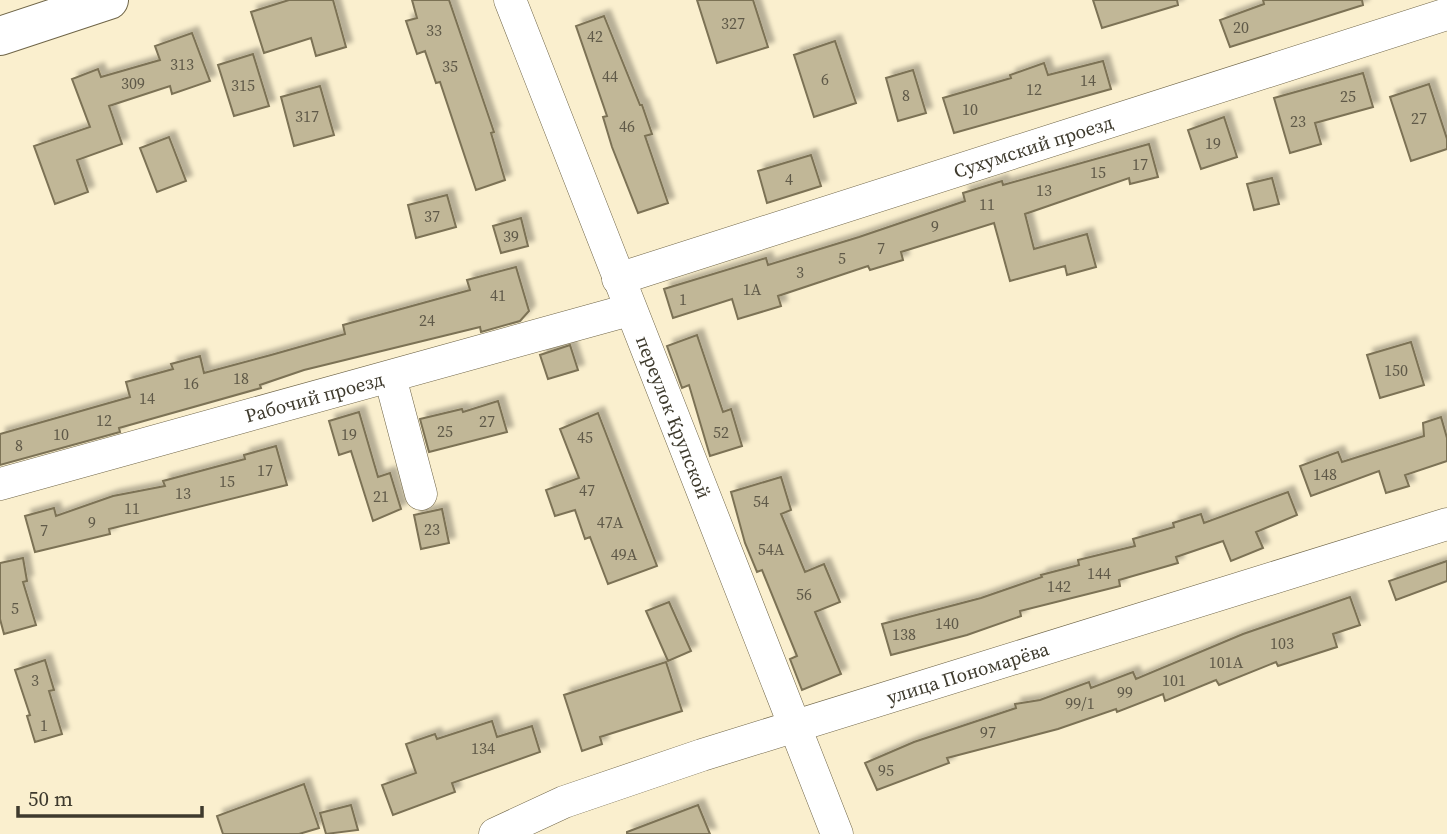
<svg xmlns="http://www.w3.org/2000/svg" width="1447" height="834" font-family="'Source Serif 4',serif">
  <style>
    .building { fill: #c1b797; stroke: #7c7255; stroke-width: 2; filter: url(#shadow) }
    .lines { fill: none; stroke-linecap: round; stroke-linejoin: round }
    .minor-casing { stroke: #6f6548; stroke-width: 33 }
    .major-casing { stroke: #6f6548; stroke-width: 40 }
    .minor { stroke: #fff; stroke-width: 32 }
    .major { stroke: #fff; stroke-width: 38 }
    .labels { text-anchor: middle; stroke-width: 5; stroke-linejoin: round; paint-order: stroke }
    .number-label { font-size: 16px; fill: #5f5948 }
    .street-label { font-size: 19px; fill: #3e3a2d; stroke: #faefce }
  </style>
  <defs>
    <filter id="shadow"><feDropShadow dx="6" dy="-6" stdDeviation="2" flood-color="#0004"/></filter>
  </defs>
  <rect width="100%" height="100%" fill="#faefce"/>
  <!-- building -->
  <path class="building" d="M 289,0 L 333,0 L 346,47 L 316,56 L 311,38 L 264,53 L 251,12 Z
    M 412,0 L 449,0 L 494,132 L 491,133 L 505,180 L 476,190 L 440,82 L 436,83 L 425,51 L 417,54 L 406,21 L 417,18 Z
    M 697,0 L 753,0 L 768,47 L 717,63 Z
    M 1093,0 L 1177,0 L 1178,5 L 1102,28 Z
    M 1263,0 L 1362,0 L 1363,5 L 1230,47 L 1220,20 L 1264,4 Z
    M 604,16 L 640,105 L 642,105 L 652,134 L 645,136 L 668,203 L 638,213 L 612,147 L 603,117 L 607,116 L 576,26 Z
    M 192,33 L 210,81 L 172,94 L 170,86 L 109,106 L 122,144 L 77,160 L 88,192 L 55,204 L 34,146 L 90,127 L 72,79 L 98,69 L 101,77 L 160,60 L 155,46 Z
    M 835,41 L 856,103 L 814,117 L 794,55 Z
    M 253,54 L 269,106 L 234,116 L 218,65 Z
    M 1103,61 L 1111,89 L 954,133 L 943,98 L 1011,78 L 1010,75 L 1044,63 L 1048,75 Z
    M 913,70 L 926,113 L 898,121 L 886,78 Z
    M 1363,73 L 1373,107 L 1315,123 L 1321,144 L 1290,153 L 1274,98 Z
    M 1429,84 L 1447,139 L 1447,149 L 1411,161 L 1390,97 Z
    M 320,86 L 334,135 L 294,146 L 281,97 Z
    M 1224,117 L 1237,157 L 1201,169 L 1188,130 Z
    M 169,137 L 186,181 L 157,192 L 140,148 Z
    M 1149,144 L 1158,177 L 1130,184 L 1129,178 L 1025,214 L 1034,249 L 1087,234 L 1096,267 L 1067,275 L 1065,266 L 1010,281 L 994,223 L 901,252 L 903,260 L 870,270 L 868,266 L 778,296 L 781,306 L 738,319 L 732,299 L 673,318 L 664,289 L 766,258 L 768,265 L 859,237 L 965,201 L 963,193 L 1002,181 L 1003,185 Z
    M 811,155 L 821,186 L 767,203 L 758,171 Z
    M 1272,178 L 1279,204 L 1254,210 L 1247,184 Z
    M 447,195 L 456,227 L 416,238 L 408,205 Z
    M 521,218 L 528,246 L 501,253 L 493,226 Z
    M 516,267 L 529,311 L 520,321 L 481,332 L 480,327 L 304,370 L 260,385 L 261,388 L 119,428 L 120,432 L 0,465 L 0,434 L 130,397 L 126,382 L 173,369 L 171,364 L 200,356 L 204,373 L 271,355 L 345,334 L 343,325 L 470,290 L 467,280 Z
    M 697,335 L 723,412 L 731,409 L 742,446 L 710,456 L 689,385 L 682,388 L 667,346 Z
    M 1411,342 L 1424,385 L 1380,398 L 1367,355 Z
    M 570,345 L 578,370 L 548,379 L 540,355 Z
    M 498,401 L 507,432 L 429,452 L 420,419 L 462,409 L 463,412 Z
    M 359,412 L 378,477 L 390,473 L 401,509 L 373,521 L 351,451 L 339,455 L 329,421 Z
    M 598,413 L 657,566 L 608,584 L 590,537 L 585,539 L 575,510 L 555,516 L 546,490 L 579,478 L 560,429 Z
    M 1441,417 L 1447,438 L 1447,461 L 1405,475 L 1409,486 L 1386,493 L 1379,471 L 1311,496 L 1300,466 L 1338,452 L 1342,462 L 1424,436 L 1423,423 Z
    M 276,446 L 287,485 L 109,529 L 110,534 L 35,552 L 25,516 L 54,508 L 56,516 L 113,496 L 165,486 L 163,481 L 245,459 L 244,455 Z
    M 781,477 L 791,510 L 781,514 L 805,572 L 824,564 L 840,602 L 815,612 L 841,674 L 802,690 L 790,659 L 797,656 L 762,570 L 757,572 L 745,543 L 731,492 Z
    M 1288,492 L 1297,515 L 1256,532 L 1263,548 L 1231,561 L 1223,541 L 1176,557 L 1178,563 L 1119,580 L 1120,586 L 1020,611 L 1021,616 L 967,635 L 891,655 L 882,624 L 981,598 L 1042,577 L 1041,575 L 1079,565 L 1078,560 L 1135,546 L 1133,539 L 1174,527 L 1173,523 L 1201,514 L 1204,523 Z
    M 442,509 L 449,543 L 421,549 L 414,515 Z
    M 23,558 L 27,581 L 23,582 L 36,625 L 4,634 L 0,619 L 0,563 Z
    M 1447,561 L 1447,581 L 1396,600 L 1389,581 Z
    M 1350,597 L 1360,625 L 1333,634 L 1337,647 L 1278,666 L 1276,662 L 1219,685 L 1216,680 L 1165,701 L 1163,694 L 1117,712 L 1116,709 L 1058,729 L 947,758 L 949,763 L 877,790 L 865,763 L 914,742 L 1016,708 L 1015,704 L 1040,700 L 1089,682 L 1091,688 L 1133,672 L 1136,679 L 1243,634 Z
    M 669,602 L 691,651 L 668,661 L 646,611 Z
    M 45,660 L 54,690 L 49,691 L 62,734 L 35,742 L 27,716 L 30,715 L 15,670 Z
    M 666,662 L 682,711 L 600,737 L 602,744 L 582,751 L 564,695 Z
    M 492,721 L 497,737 L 532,726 L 540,752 L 452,783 L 455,792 L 393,815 L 382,785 L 416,773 L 406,744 L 435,734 L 437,739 Z
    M 304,784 L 319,828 L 299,834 L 223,834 L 217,816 Z
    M 351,805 L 358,830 L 326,834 L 320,813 Z
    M 698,805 L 710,834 L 627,834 L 627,832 Z"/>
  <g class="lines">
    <!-- minor casing -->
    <g class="minor-casing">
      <g id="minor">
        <path id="s1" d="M 510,0 L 837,834"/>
        <path id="s2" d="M 618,279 L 1447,14"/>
        <path d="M 390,377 L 421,494"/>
        <path id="s3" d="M 0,484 L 629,310"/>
        <path id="s4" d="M 495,834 L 564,802 L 702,755 L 1447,524"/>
      </g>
    </g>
    <!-- major casing -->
    <g class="major-casing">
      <path id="major" d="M 0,36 L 109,0"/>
    </g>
    <!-- minor -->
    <use href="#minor" class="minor"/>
    <!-- major -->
    <use href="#major" class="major"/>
  </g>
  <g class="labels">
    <!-- number labels -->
    <g class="number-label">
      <text x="733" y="29">327</text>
      <text x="1241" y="33">20</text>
      <text x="434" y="36">33</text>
      <text x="595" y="42">42</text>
      <text x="182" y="70">313</text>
      <text x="450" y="72">35</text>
      <text x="610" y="82">44</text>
      <text x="825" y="85">6</text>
      <text x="1088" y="86">14</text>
      <text x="133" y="89">309</text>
      <text x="243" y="91">315</text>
      <text x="1034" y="95">12</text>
      <text x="906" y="101">8</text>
      <text x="1348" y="102">25</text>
      <text x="970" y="115">10</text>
      <text x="307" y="122">317</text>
      <text x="1419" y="124">27</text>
      <text x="1298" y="127">23</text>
      <text x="627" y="132">46</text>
      <text x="1213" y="149">19</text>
      <text x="1140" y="170">17</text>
      <text x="1098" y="178">15</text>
      <text x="789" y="185">4</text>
      <text x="1044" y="196">13</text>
      <text x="987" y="210">11</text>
      <text x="432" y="222">37</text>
      <text x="935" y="232">9</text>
      <text x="511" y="242">39</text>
      <text x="881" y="254">7</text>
      <text x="842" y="264">5</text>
      <text x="800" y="278">3</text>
      <text x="752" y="295">1А</text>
      <text x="498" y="301">41</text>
      <text x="683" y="305">1</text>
      <text x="427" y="326">24</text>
      <text x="1396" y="376">150</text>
      <text x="241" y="384">18</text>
      <text x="191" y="389">16</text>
      <text x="147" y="404">14</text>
      <text x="104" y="426">12</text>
      <text x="487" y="427">27</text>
      <text x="445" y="437">25</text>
      <text x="721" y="438">52</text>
      <text x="61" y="440">10</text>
      <text x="349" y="440">19</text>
      <text x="585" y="443">45</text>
      <text x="19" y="451">8</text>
      <text x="265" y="476">17</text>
      <text x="1325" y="480">148</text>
      <text x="227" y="487">15</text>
      <text x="587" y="496">47</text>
      <text x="183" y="499">13</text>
      <text x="381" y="502">21</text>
      <text x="761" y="507">54</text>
      <text x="132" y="514">11</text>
      <text x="92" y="528">9</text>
      <text x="610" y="528">47А</text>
      <text x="432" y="535">23</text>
      <text x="44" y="536">7</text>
      <text x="771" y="555">54А</text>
      <text x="624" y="560">49А</text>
      <text x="1099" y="579">144</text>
      <text x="1059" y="592">142</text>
      <text x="804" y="600">56</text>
      <text x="15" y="614">5</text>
      <text x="947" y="629">140</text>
      <text x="904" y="640">138</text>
      <text x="1282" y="649">103</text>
      <text x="1226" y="668">101А</text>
      <text x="35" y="686">3</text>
      <text x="1174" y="686">101</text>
      <text x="1125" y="698">99</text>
      <text x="1080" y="709">99/1</text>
      <text x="44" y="731">1</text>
      <text x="988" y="738">97</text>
      <text x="483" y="754">134</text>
      <text x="886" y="776">95</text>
    </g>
    <!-- street labels -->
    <g class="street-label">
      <text dy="7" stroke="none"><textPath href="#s2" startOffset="436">Сухумский проезд</textPath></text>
      <text dy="7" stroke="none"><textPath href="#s3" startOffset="326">Рабочий проезд</textPath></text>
      <text dy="7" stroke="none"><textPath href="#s1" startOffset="448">переулок Крупской</textPath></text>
      <text dy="7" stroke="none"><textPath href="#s4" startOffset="500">улица Пономарёва</textPath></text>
    </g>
  </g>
  <!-- scale -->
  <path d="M18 806v10h184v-10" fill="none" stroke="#3e3a2d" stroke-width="3.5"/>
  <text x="28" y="806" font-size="21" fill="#3e3a2d" stroke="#faefce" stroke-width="5" paint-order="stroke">50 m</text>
</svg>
